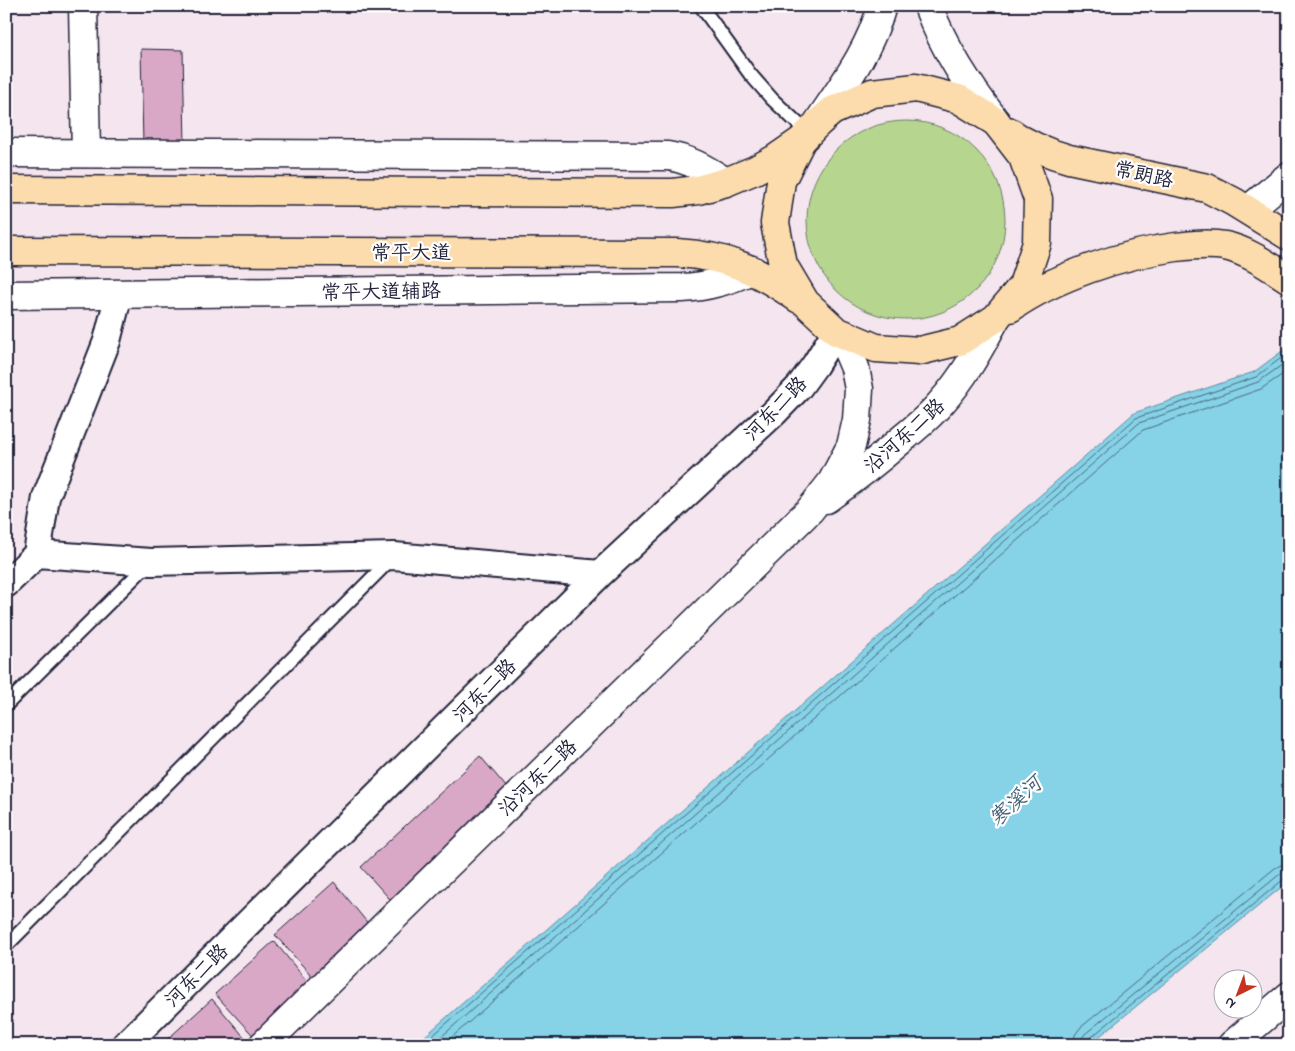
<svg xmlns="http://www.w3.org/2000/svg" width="1295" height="1051" font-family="'Indie Flower','LXGW WenKai TC',sans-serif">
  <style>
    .green { fill: #b6d690; stroke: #6c7c66 }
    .water { fill: #86d2e6; stroke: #5e8ca2 }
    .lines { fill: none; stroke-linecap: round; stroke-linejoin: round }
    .shore { stroke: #4a687f; stroke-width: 1 }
    .building { fill: #d9a8c7; stroke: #22223b }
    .service-casing { stroke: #22223b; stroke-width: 16 }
    .minor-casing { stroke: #22223b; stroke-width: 30 }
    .tertiary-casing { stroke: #22223b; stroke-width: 31 }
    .secondary-casing { stroke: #22223b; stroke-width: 31 }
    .primary-casing { stroke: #22223b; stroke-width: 31 }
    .service { stroke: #fff; stroke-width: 12 }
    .minor { stroke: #fff; stroke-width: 26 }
    .tertiary { stroke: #fff; stroke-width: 28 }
    .secondary { stroke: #fff; stroke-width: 28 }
    .primary { stroke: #fcdcac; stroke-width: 28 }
    .labels { text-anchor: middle; stroke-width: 4.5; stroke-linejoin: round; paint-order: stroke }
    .street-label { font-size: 20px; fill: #22223b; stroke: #fff }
    .water-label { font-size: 21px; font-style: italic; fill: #456077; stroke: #fff }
  </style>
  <rect width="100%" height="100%" fill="#f4e5ee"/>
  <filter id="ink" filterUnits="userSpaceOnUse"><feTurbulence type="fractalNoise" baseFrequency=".02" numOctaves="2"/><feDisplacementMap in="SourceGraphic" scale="10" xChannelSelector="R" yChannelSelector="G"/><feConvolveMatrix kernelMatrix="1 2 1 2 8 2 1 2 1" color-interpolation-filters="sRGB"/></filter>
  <g filter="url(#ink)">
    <!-- green -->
    <path class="green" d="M807 220a99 99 0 1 1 198 0a99 99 0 1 1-198 0Z"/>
    <!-- water -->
    <path class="water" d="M 1289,346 L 1289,881 L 1089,1045 L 415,1045 L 1134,413 L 1254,372 Z"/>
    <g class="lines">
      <!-- shore -->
      <path class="shore" d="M 422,1045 L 1136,418 L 1256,377 L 1289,352
        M 432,1045 L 1139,423 L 1258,382 L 1289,360
        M 443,1045 L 1143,430 L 1261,389 L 1289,370
        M 1073,1045 L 1075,1035 L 1080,1028 L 1275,868 L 1281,865 L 1289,864
        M 1080,1045 L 1081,1039 L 1085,1034 L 1280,874 L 1284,872 L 1289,871
        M 1087,1045 L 1087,1041 L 1089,1039 L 1284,879 L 1289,878"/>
    </g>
    <!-- building -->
    <path class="building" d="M 141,49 L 183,50 L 185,146 L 143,145 Z
      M 480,756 L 519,802 L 405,916 L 361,867 Z
      M 334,882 L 375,932 L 319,984 L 275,935 Z
      M 274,941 L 315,991 L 259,1042 L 215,994 Z
      M 212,999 L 251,1045 L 161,1045 Z"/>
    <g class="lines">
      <!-- service casing -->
      <g class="service-casing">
        <path id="service" d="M 701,6 L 750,74 L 772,99 L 808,133
          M 6,705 L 150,562
          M 6,946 L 392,558"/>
      </g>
      <!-- minor casing -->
      <g class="minor-casing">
        <path id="minor" d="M 37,554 L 151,562 L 394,556 L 600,574
          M 6,584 L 37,554 L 46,497 L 107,341 L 119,294
          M 125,1045 L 600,574 L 774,413 L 799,387 L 815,365 L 836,331"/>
      </g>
      <!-- tertiary casing -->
      <g class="tertiary-casing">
        <path id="tertiary" d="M 83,6 L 86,153
          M 826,499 C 852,481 877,461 901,440 C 914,429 928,418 940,404 C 963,379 980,348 996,318
          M 263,1045 L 810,510 L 832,482 L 851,446 L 857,420 L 859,389 L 855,368 L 847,349 L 836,331
          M 1232,1045 L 1289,996"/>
      </g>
      <!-- secondary casing -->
      <g class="secondary-casing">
        <path id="secondary" d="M 928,6 C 944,49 969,86 996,122
          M 817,124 C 843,85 869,52 882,6
          M 6,153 L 668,156 C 690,159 708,171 726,182
          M 1248,210 L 1289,176
          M 6,295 L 682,288 C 708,287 728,280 752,270"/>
      </g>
      <!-- primary casing -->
      <g class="primary-casing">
        <path id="primary" d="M 1008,131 C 1027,145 1047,153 1069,159 L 1207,188 L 1234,202 L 1289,236
          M 6,190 L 673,193 L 698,190 L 726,182 L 755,170 L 775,159 L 801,141 L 817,124 L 832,111 L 872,93 L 916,88 L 959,99 L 996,122 L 1023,157 L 1038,199 L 1037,243 L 1023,285 L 996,318 L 960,341 L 919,351 L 876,348 L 836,331 L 805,302 L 783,265 L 775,223 L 781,181 L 801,141
          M 6,251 L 677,253 C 729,256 757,270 799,299
          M 1010,308 C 1054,277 1122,254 1176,247 C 1192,245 1209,243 1225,246 C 1248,251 1269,266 1289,279"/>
      </g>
      <!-- service -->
      <use href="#service" class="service"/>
      <!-- minor -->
      <use href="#minor" class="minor"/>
      <!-- tertiary -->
      <use href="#tertiary" class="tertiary"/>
      <!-- secondary -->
      <use href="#secondary" class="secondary"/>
      <!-- primary -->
      <use href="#primary" class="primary"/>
    </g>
  </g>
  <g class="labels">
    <!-- street labels -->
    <g class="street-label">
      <text transform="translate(1144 174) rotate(12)" y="7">常朗路</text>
      <text x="411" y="259">常平大道</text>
      <text transform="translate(381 291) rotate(-1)" y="7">常平大道辅路</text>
      <text transform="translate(775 408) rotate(-46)" y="7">河东二路</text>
      <text transform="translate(904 435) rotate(-42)" y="7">沿河东二路</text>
      <text transform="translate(484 690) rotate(-45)" y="7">河东二路</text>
      <text transform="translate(537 777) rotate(-44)" y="7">沿河东二路</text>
      <text transform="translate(196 975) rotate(-45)" y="7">河东二路</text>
    </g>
    <!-- water labels -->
    <g class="water-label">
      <text transform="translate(1015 801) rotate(-42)" y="7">寒溪河</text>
    </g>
  </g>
  <!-- margin -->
  <rect width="1295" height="1051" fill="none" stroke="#fff" stroke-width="25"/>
  <rect x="12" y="12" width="1270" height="1026" fill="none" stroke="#22223b" stroke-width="2" filter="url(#ink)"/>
  <!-- north arrow -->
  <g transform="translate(1238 994) rotate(222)"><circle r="24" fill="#ffffff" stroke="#a7a7b1"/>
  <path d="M0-4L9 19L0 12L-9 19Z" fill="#c8321e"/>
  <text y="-8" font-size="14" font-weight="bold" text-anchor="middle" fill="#22223b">N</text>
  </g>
</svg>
